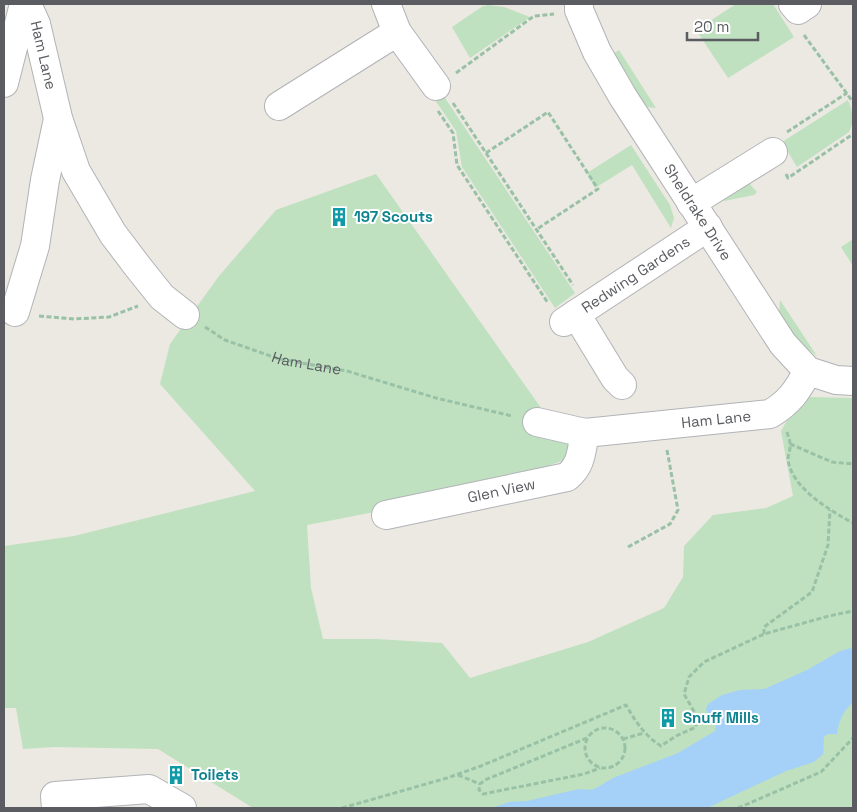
<svg xmlns="http://www.w3.org/2000/svg" width="857" height="812" font-family="'Space Grotesk',sans-serif">
  <style>
    .green { fill: #bfe1c0 }
    .water { fill: #a5d0f8 }
    .lines { fill: none; stroke-linecap: round; stroke-linejoin: round }
    .minor-casing { stroke: #b2b3b8; stroke-width: 30 }
    .path { stroke: #99c1a6; stroke-width: 3; stroke-dasharray: 5 2.5; stroke-linecap: butt }
    .minor { stroke: #fff; stroke-width: 28 }
    .labels { text-anchor: middle; stroke-width: 4; stroke-linejoin: round; paint-order: stroke }
    .street-label { font-size: 15px; fill: #5a5c61; stroke: #fff }
    .culture-label { font-size: 15px; font-weight: bold; fill: #0d838f; stroke: #fff; text-anchor: start }
  </style>
  <rect width="100%" height="100%" fill="#ebe9e1"/>
  <!-- green -->
  <path class="green" d="M 736,4 L 773,4 L 794,37 L 728,78 L 696,30 Z
    M 488,5 L 504,7 L 530,17 L 470,58 L 452,27 L 483,6 Z
    M 619,50 L 656,108 L 646,107 L 613,54 Z
    M 441,92 L 575,293 L 555,308 L 462,167 L 456,131 L 433,97 Z
    M 848,100 C 853,112 855,120 849,132 L 797,167 L 782,142 Z
    M 631,145 L 670,205 L 674,218 L 671,228 L 632,165 L 595,188 L 587,173 Z
    M 376,174 L 546,415 L 573,423 L 567,459 C 483,490 394,509 307,525 L 311,588 L 323,639 L 376,639 L 442,643 L 470,678 L 588,642 L 664,608 L 683,577 L 684,546 L 713,515 L 766,508 L 793,496 L 781,431 L 795,406 L 810,397 L 853,398 L 853,808 L 253,808 L 158,749 L 54,747 L 23,749 L 16,708 L 4,708 L 4,546 L 74,536 L 255,491 L 160,384 L 170,344 L 219,276 L 276,210 Z
    M 746,180 L 757,192 L 754,195 L 724,201 L 718,190 Z
    M 853,239 L 853,266 L 841,247 Z
    M 780,300 L 817,356 L 798,342 L 779,313 Z"/>
  <!-- water -->
  <path class="water" d="M 851,648 L 853,649 L 853,702 C 843,712 839,719 837,734 L 828,734 L 824,737 L 823,754 L 814,762 L 786,771 L 707,808 L 492,808 L 509,802 L 527,801 L 579,789 L 591,790 L 598,787 L 613,778 L 678,753 L 715,731 L 716,724 L 709,720 L 706,709 L 708,704 L 722,695 L 740,690 L 764,689 L 807,670 L 840,651 Z"/>
  <g class="lines">
    <!-- minor casing -->
    <g class="minor-casing">
      <g id="minor">
        <path id="s2" d="M 27,4 L 36,24 L 58,118 L 76,171 L 113,234 L 138,267 L 162,297 L 185,315"/>
        <path d="M 386,4 L 397,32 L 436,86"/>
        <path id="s3" d="M 579,4 L 579,10 L 597,52 L 623,97 L 783,344 L 808,371 L 836,380 L 853,381"/>
        <path d="M 793,4 L 798,10 L 807,4"/>
        <path d="M 4,83 L 24,4"/>
        <path d="M 279,106 L 397,32"/>
        <path d="M 691,203 L 773,152"/>
        <path d="M 15,312 L 35,246 L 45,180 L 58,119"/>
        <path d="M 576,314 L 615,378 L 622,385"/>
        <path id="s4" d="M 564,322 L 708,227"/>
        <path id="s5" d="M 537,422 L 585,433 L 770,414 C 790,402 797,391 808,371"/>
        <path id="s6" d="M 386,515 L 567,477 C 582,465 581,451 585,433"/>
        <path d="M 56,808 L 55,796 L 149,789 L 182,808"/>
      </g>
    </g>
    <!-- path -->
    <g class="path">
      <path d="M 804,35 L 853,102"/>
      <path d="M 456,73 L 534,16 L 554,14"/>
      <path d="M 453,103 L 573,285"/>
      <path d="M 438,111 L 453,133 L 457,165 L 548,303"/>
      <path d="M 787,132 L 847,93"/>
      <path d="M 486,153 L 548,112 L 598,189 L 537,229"/>
      <path d="M 786,174 L 788,178 L 853,134"/>
      <path d="M 39,316 L 74,319 L 109,317 L 138,306"/>
      <path id="s1" d="M 205,327 L 225,340 L 279,359 L 347,371 L 436,398 L 512,416"/>
      <path d="M 787,432 C 788,436 790,440 790,444 C 791,449 788,454 788,459 C 791,488 831,511 853,523"/>
      <path d="M 790,444 L 832,462 L 853,464"/>
      <path d="M 628,547 L 670,524 L 678,510 L 667,450"/>
      <path d="M 764,634 L 764,627 L 812,592 L 828,545 L 830,510"/>
      <circle cx="605" cy="748" r="20"/>
      <path d="M 587,738 L 485,780 L 480,784 L 479,790 L 483,794 L 584,774 L 600,768"/>
      <path d="M 623,739 L 644,733"/>
      <path d="M 458,775 L 480,784"/>
      <path d="M 342,808 L 447,778 L 481,766 L 626,705 C 636,722 644,735 661,746 L 676,736 L 696,727 L 695,713 L 684,694 L 689,677 L 704,662 L 764,634 L 829,616 L 853,611"/>
      <path d="M 738,808 L 821,772 L 853,738"/>
    </g>
    <!-- minor -->
    <use href="#minor" class="minor"/>
  </g>
  <!-- icons -->
  <defs>
    <g id="building-bare" transform="scale(1.5)"><path d="M-4-6H4V6H1V3H-1V6H-4ZM-2.5-4.3h1.7v1.8h-1.7ZM.8-4.3h1.7v1.8H.8ZM-2.5-1h1.7V.8h-1.7ZM.8-1h1.7V.8H.8Z" fill="#0f9aa8" stroke="#fff" stroke-width="2.5" paint-order="stroke"/></g>
  </defs>
  <g fill-rule="evenodd">
    <use href="#building-bare" x="339" y="217"/>
    <use href="#building-bare" x="668" y="718"/>
    <use href="#building-bare" x="176" y="775"/>
  </g>
  <g class="labels">
    <!-- street labels -->
    <g class="street-label">
      <text dy="5" stroke="none"><textPath href="#s2" startOffset="54">Ham Lane</textPath></text>
      <text dy="5" stroke="none"><textPath href="#s3" startOffset="241">Sheldrake Drive</textPath></text>
      <text dy="5" stroke="none"><textPath href="#s4" startOffset="86">Redwing Gardens</textPath></text>
      <text dy="5" stroke="none"><textPath href="#s1" startOffset="109">Ham Lane</textPath></text>
      <text dy="5" stroke="none"><textPath href="#s5" startOffset="181">Ham Lane</textPath></text>
      <text dy="5" stroke="none"><textPath href="#s6" startOffset="118">Glen View</textPath></text>
    </g>
    <!-- culture labels -->
    <g class="culture-label">
      <text x="354" y="222">197 Scouts</text>
      <text x="683" y="723">Snuff Mills</text>
      <text x="191" y="780">Toilets</text>
    </g>
  </g>
  <!-- border -->
  <rect width="857" height="812" fill="none" stroke="#5a5c61" stroke-width="10"/>
  <!-- scale -->
  <path d="M687 32v8h71v-8" fill="none" stroke="#5a5c61" stroke-width="2.5"/>
  <text x="694" y="32" font-size="15" fill="#5a5c61" stroke="#ffffff" stroke-width="4" paint-order="stroke">20 m</text>
</svg>
